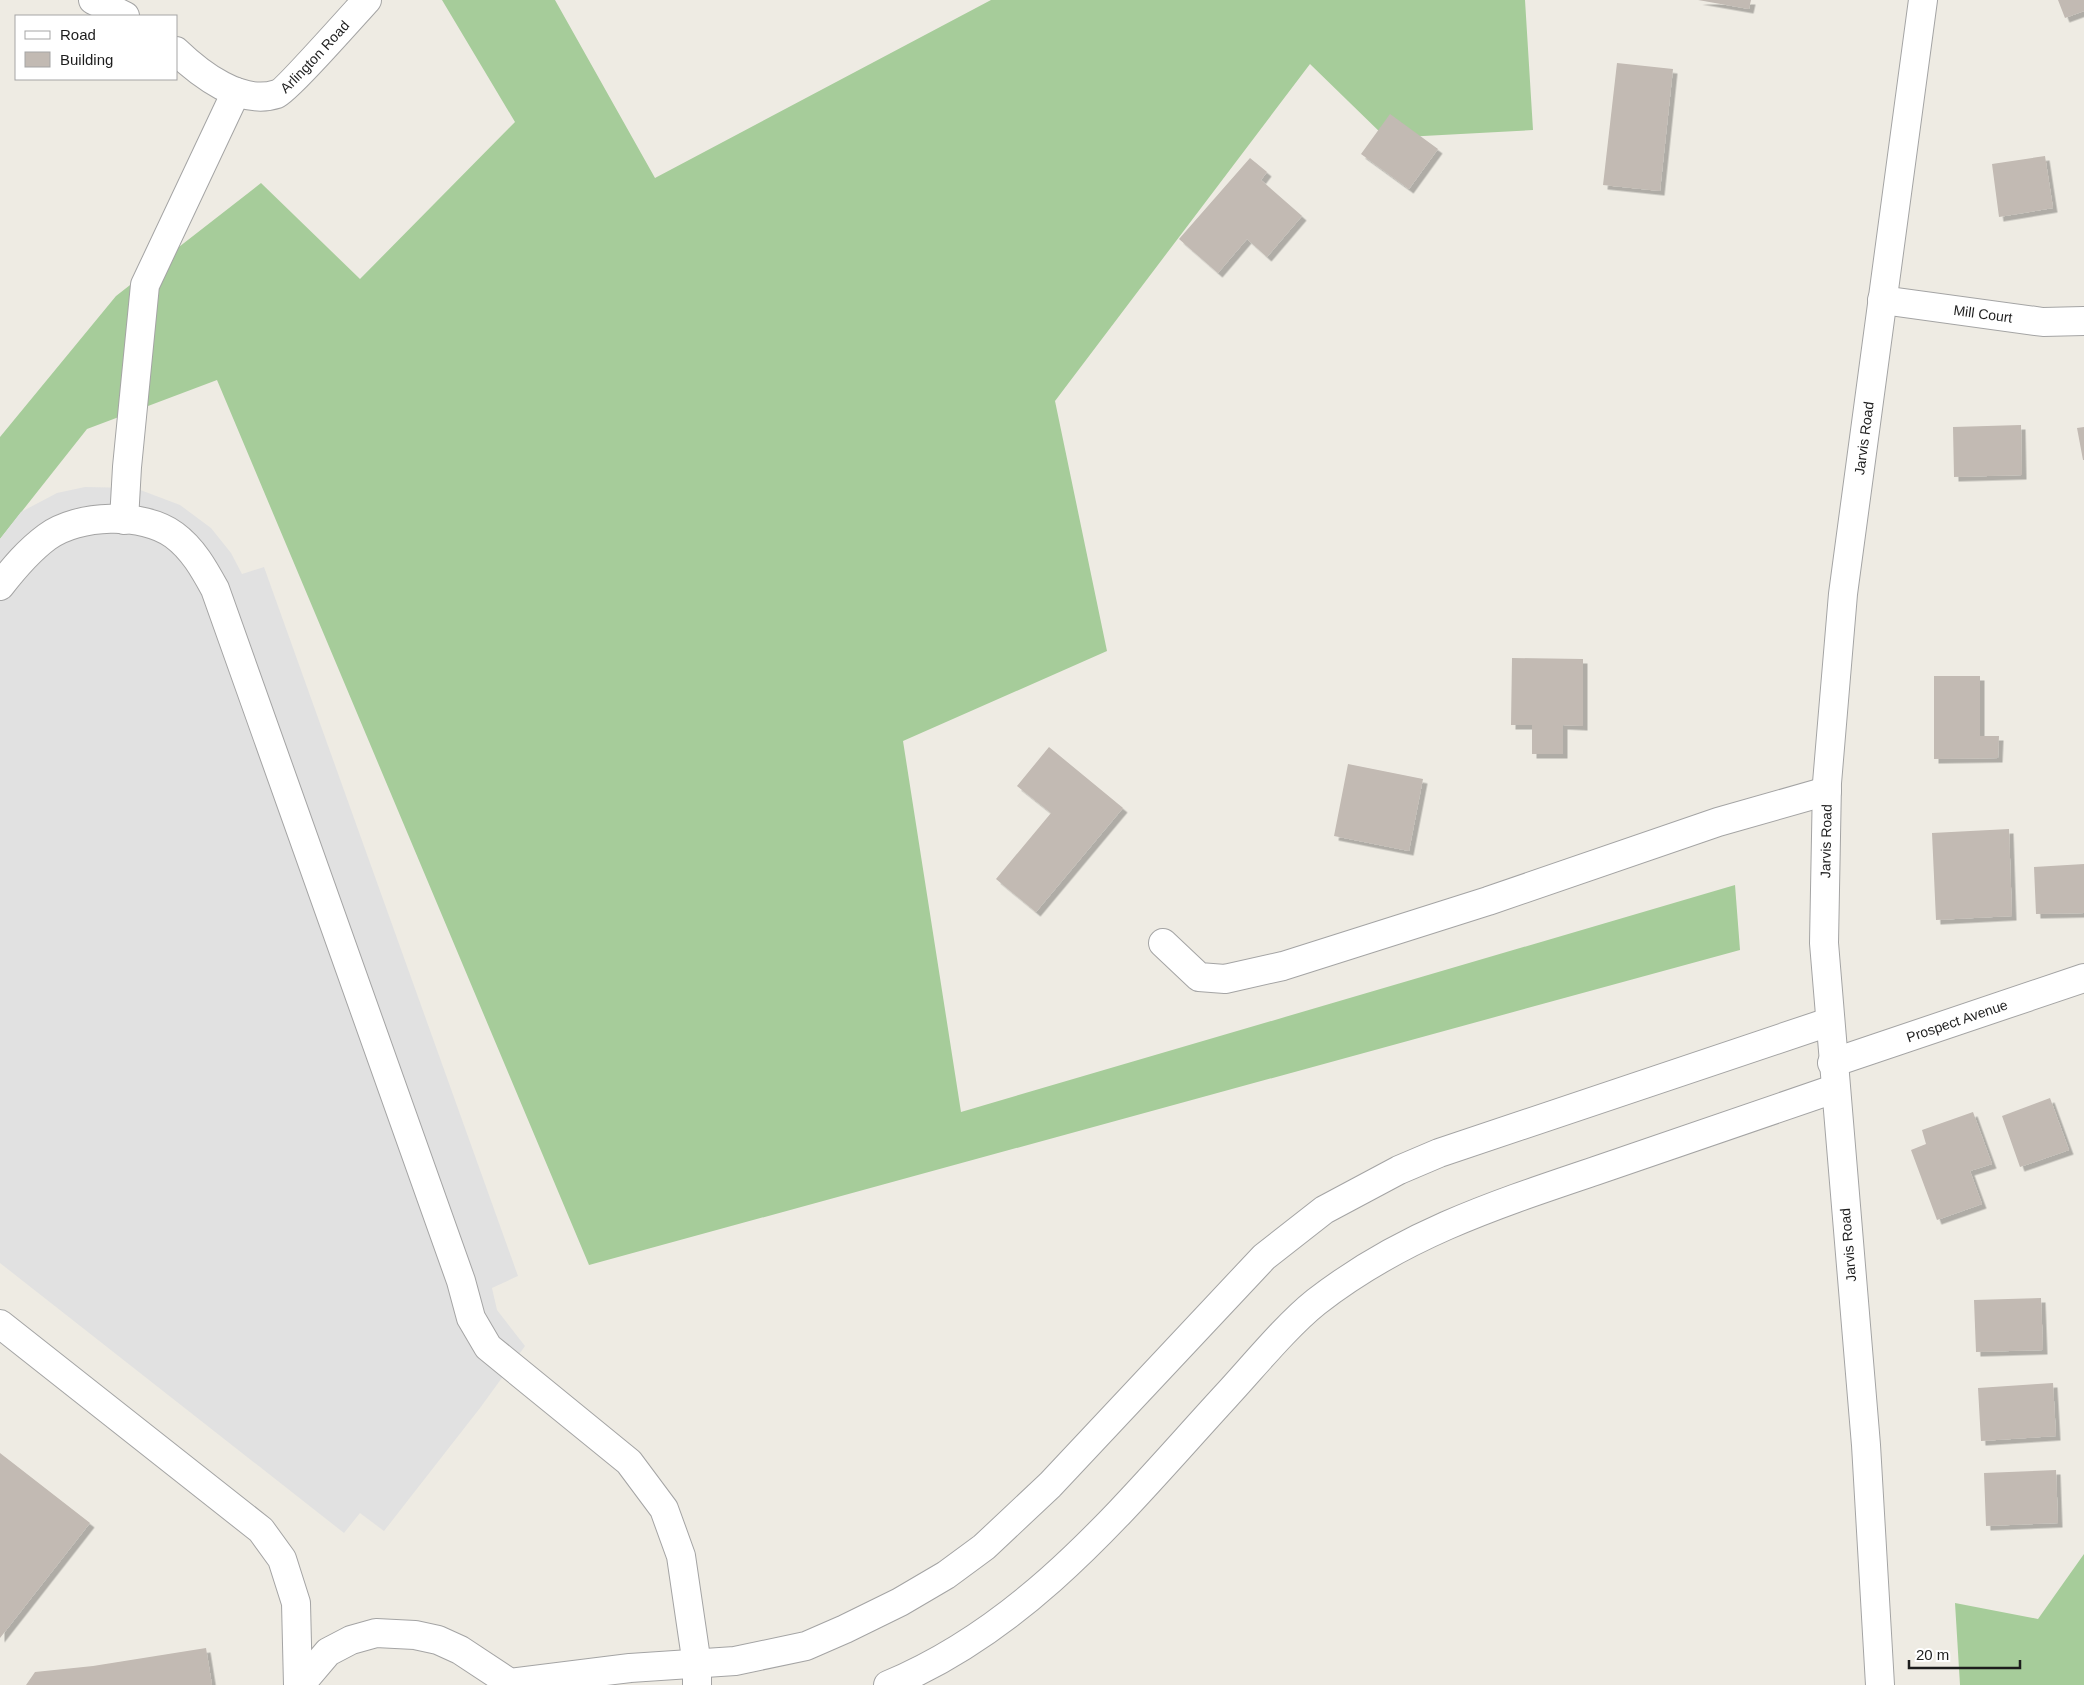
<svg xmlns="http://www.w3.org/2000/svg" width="2084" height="1685" font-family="Helvetica,sans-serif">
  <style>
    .forest { fill: #a6cc9a }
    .parking { fill: #e1e1e1 }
    .building { fill: #c2bab3; filter: url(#shadow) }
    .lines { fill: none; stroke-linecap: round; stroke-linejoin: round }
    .minor-casing { stroke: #a4a4a4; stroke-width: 30 }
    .minor { stroke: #fff; stroke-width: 28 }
    .labels { text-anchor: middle; stroke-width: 4; stroke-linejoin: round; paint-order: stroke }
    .street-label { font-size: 14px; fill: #1d1d1d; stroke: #fff }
  </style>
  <defs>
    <filter id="shadow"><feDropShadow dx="4.5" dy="4.5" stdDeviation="0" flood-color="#0004"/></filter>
  </defs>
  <rect width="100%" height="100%" fill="#eeebe3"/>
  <!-- forest -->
  <path class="forest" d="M 442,0 L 555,0 L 655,178 L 991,0 L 1525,0 L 1533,130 L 1386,138 L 1310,64 L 1055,401 L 1107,651 L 903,741 L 961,1112 L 1735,885 L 1740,950 L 589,1265 L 217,380 L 87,429 L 0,539 L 0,437 L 116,296 L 261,183 L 360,279 L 515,122 Z
    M 2084,1554 L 2084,1685 L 1960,1685 L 1955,1603 L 2038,1619 Z"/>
  <!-- parking -->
  <path class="parking" d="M 85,487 L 135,488 L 180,505 L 211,528 L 231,553 L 242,574 L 264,567 L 518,1276 L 492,1288 L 497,1310 L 525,1346 L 480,1408 L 384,1531 L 360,1513 L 344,1533 L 0,1263 L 0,539 L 21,512 L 57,493 Z"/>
  <!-- building -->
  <path class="building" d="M 1698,0 L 1751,0 L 1749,9 Z
    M 2058,0 L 2084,0 L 2084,11 L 2065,18 Z
    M 1617,63 L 1673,69 L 1660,191 L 1603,185 Z
    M 1390,114 L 1438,149 L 1409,189 L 1361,154 Z
    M 2045,156 L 2053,208 L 1999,217 L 1992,164 Z
    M 1250,158 L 1267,172 L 1261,180 L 1302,216 L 1267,257 L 1247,239 L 1218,273 L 1179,239 Z
    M 2021,425 L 2022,475 L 1954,477 L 1953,427 Z
    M 2084,427 L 2084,460 L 2083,460 L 2077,428 Z
    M 1512,658 L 1583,659 L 1583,726 L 1563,725 L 1563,754 L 1532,754 L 1532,725 L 1511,725 Z
    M 1934,676 L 1980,676 L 1980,736 L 1999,736 L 1998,758 L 1934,759 Z
    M 1049,747 L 1123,808 L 1036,912 L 996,879 L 1051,813 L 1017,786 Z
    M 1348,764 L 1423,779 L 1409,851 L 1334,836 Z
    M 2009,829 L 2012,916 L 1936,920 L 1932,833 Z
    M 2084,864 L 2084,913 L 2036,914 L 2034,867 Z
    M 2050,1098 L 2069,1150 L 2020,1167 L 2002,1116 Z
    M 1973,1112 L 1992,1164 L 1970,1171 L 1982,1204 L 1937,1220 L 1911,1150 L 1926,1144 L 1922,1130 Z
    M 2041,1298 L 2043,1350 L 1976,1352 L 1974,1300 Z
    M 2053,1383 L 2056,1436 L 1981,1441 L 1978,1388 Z
    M 0,1453 L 90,1523 L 0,1638 Z
    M 2056,1470 L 2058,1523 L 1986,1526 L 1984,1473 Z
    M 206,1648 L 212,1685 L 26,1685 L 35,1672 L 93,1666 Z"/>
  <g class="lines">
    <!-- minor casing -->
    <g class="minor-casing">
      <g id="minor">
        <path d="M 93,0 L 125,16"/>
        <path id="s1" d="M 176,51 C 200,74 241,106 277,94 C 286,91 355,13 367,0"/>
        <path id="s2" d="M 1882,300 L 2043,322 L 2084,321"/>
        <path d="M 124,520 L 127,467 L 145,285 L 236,92"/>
        <path d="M 0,586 C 14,568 28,551 47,537 C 78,514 143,512 174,535 C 193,549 204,569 215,589 L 461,1281 L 471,1318 L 488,1347 L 629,1462 L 664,1509 L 681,1556 L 697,1665 L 697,1685"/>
        <path d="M 1163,943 L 1199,977 L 1225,979 L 1283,966 L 1488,901 L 1718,822 L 1827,791"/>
        <path id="s3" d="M 1832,1063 L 2084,978"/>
        <path d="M 0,1324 L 261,1530 L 282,1559 L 296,1603 L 298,1685"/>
        <path d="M 300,1685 L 328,1652 L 351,1640 L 376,1633 L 415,1635 L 438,1640 L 460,1650 L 510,1683 L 630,1668 L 735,1661 L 806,1646 L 845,1629 L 900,1602 L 946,1575 L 984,1547 L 1050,1485 L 1264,1257 L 1324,1210 L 1399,1170 L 1439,1153 L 1829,1022"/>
        <path d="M 888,1685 C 1030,1626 1124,1507 1225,1397 C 1252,1368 1286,1326 1316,1302 C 1402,1235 1494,1205 1595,1171 C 1675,1143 1755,1116 1834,1089"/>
        <path id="s4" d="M 1880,1685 L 1866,1445 L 1824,943 L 1827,783 L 1843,594 L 1923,0"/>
      </g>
    </g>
    <!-- minor -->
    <use href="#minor" class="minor"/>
  </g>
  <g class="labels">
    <!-- street labels -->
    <g class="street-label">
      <text dy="5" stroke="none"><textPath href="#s1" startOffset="168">Arlington Road</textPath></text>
      <text dy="5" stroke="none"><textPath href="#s2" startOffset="102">Mill Court</textPath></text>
      <text dy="5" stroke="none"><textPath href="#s4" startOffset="1251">Jarvis Road</textPath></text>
      <text dy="5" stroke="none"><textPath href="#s4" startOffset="846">Jarvis Road</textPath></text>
      <text dy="5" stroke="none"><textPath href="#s3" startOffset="132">Prospect Avenue</textPath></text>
      <text transform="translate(1848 1245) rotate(-95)" y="5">Jarvis Road</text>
    </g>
  </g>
  <!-- legend -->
  <rect x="15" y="15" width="162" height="65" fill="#ffffff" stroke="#a5a5a5"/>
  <rect x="25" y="31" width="25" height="8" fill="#ffffff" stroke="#a5a5a5"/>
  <text x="60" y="40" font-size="15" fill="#1d1d1d">Road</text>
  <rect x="25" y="52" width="25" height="15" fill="#c2bab3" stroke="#a5a5a5"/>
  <text x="60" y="65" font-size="15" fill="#1d1d1d">Building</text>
  <!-- scale -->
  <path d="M1909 1660v8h111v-8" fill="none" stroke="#1d1d1d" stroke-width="2.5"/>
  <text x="1916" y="1660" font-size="15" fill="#1d1d1d" stroke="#ffffff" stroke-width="4" paint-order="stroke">20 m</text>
</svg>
